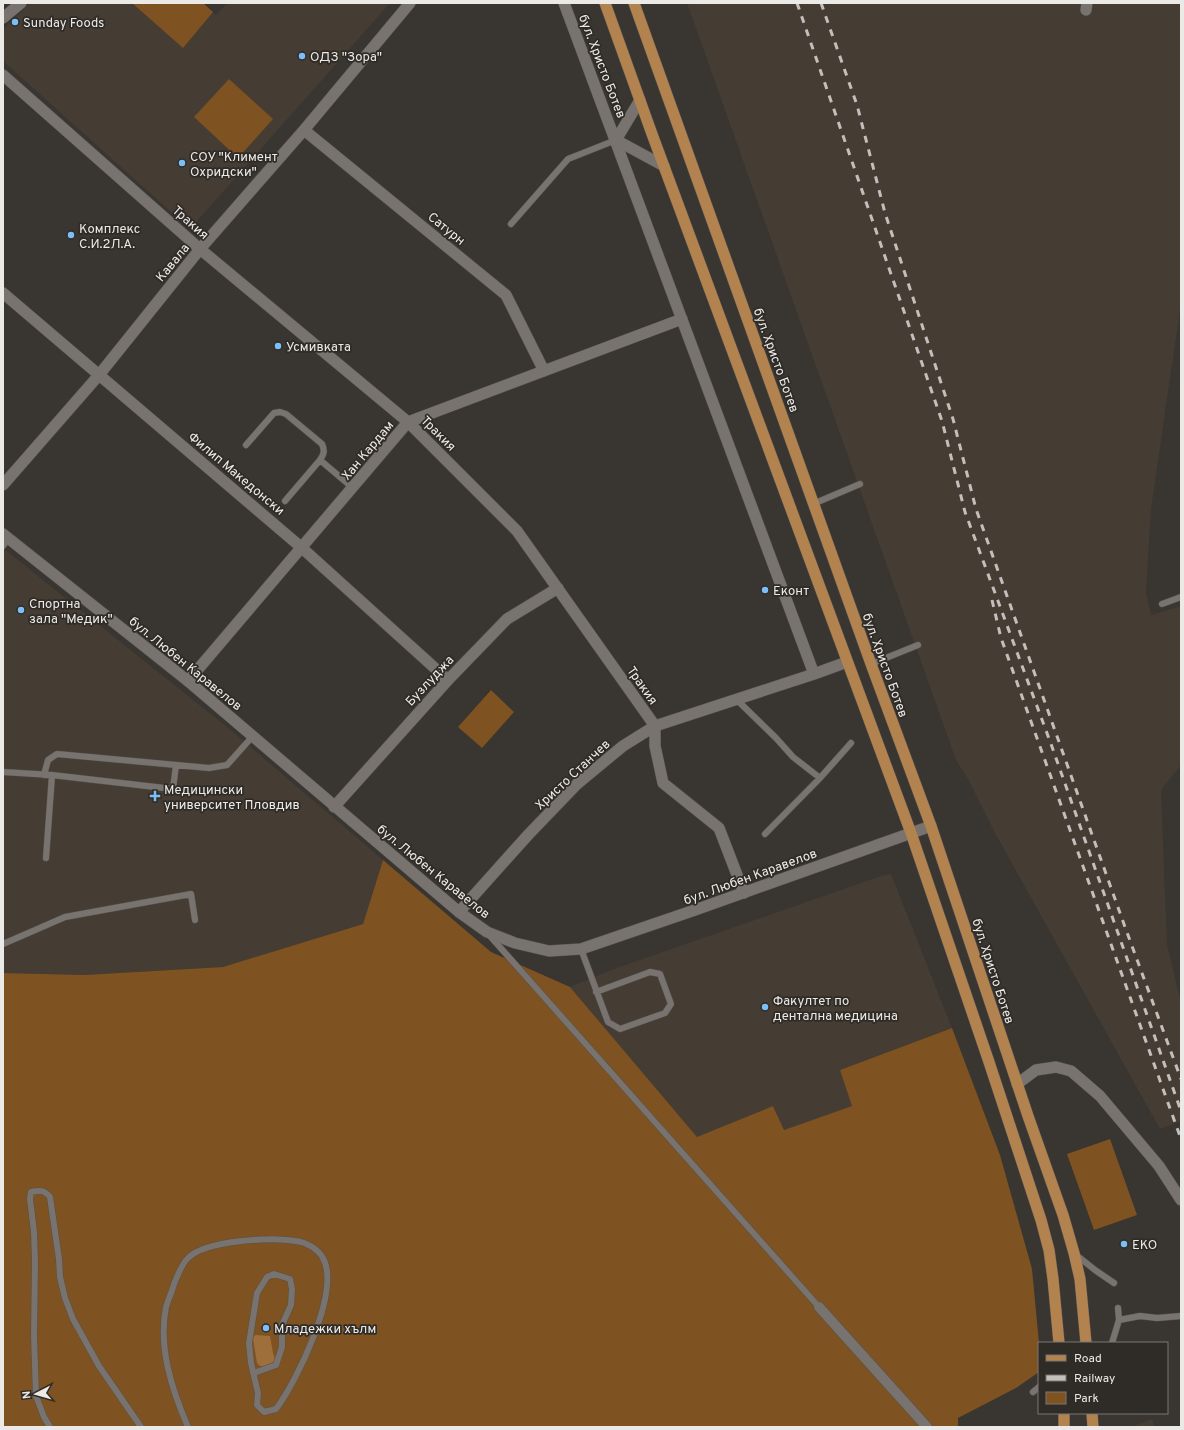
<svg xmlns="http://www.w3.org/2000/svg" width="1184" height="1430" font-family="Overpass,sans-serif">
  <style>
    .built { fill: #453c33 }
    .green { fill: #7e5221 }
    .water { fill: #9f6f3b }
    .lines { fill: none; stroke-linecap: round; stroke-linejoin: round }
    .service-casing { stroke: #55524f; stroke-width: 7 }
    .pedestrian-casing { stroke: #55524f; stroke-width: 11 }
    .minor-casing { stroke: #55524f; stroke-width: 12 }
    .tertiary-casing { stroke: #55524f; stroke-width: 12 }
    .secondary-casing { stroke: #55524f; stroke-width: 12 }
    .primary-casing { stroke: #55524f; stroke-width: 12 }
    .service { stroke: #78736f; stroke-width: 6 }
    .pedestrian { stroke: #78736f; stroke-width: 10 }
    .minor { stroke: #78736f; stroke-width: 11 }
    .tertiary { stroke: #78736f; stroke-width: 11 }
    .secondary { stroke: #78736f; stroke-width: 11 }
    .primary { stroke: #b3834f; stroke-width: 11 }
    .rail { stroke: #c2bfbc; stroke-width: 3; stroke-dasharray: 7 7; stroke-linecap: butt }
    .poi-dot { fill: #7bbef8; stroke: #2f2b27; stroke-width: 1.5 }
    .labels { text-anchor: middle; stroke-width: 3.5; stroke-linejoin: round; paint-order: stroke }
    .poi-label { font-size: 13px; fill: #eceae7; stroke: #2f2b27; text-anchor: start }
    .street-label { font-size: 13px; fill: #eceae7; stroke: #2f2b27 }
  </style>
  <rect width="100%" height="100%" fill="#393531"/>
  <!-- built -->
  <path class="built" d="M 30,3 L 203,3 L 216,15 L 227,3 L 390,3 L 190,229 L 3,61 L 3,29 Z
    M 687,3 L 1181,3 L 1181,303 L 1151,509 L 1146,593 L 1151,615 L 1181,606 L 1181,765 L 1161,790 L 1167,944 L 1181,1003 L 1181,1121 L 1160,1129 L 995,833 L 968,779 L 956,760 Z
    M 3,548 L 232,731 L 383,860 L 363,924 L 223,967 L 84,975 L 3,973 Z
    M 891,874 L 952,1028 L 840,1070 L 853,1106 L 784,1130 L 773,1106 L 697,1138 L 570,987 L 614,969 L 881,876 Z
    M 1152,1419 L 1155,1427 L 1131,1427 Z"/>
  <!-- green -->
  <path class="green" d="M 132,3 L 203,3 L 213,12 L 183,48 Z
    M 229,79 L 273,119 L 238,158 L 194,117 Z
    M 491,690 L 514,712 L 482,748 L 458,727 Z
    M 383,860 L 491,952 L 570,987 L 697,1137 L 773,1106 L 784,1130 L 852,1106 L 840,1070 L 952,1028 L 1000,1155 L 1032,1269 L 1039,1343 L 1039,1372 L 1016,1388 L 958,1418 L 958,1427 L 3,1427 L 3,973 L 84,975 L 223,967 L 363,924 Z
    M 1110,1139 L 1137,1215 L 1094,1230 L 1067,1154 Z"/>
  <!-- water -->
  <path class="water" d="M 256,1335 L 270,1336 L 273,1353 L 275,1359 C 273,1365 266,1366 260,1366 L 257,1363 L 253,1339 L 254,1336 Z"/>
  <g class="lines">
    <!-- service casing -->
    <g class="service-casing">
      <path id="service" d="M 511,224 L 568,159 L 616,140
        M 246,445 L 274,413 L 280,412 L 286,414 L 322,444 C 325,451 324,454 320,460 L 353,488
        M 285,501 L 320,460
        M 813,504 L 860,484
        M 3,546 L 8,539
        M 1162,604 L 1181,597
        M 871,664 L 918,645
        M 736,699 L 776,738 L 793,757 L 820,778 L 851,743
        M 3,772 L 52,775 L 173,789 L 176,765
        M 44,775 L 48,760 L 57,754 L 209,768 L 227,765 L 252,737
        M 765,834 L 820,778
        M 46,858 L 52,775
        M 490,936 L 819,1307
        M 3,944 L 65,917 L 191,894 L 195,920
        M 581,949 L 608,1022 L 620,1029 L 665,1013 L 671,1004 L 660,974 L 650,972 L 596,992
        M 1075,1254 L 1095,1270 L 1114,1283
        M 1119,1320 L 1140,1316 L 1157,1318 L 1181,1316
        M 1112,1343 L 1119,1320 L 1118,1308
        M 1033,1392 L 1039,1387
        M 50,1427 L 44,1417 L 36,1396 L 34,1336 L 35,1262 L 34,1232 L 30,1199 L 31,1192 C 40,1190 44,1190 50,1197 L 59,1259 L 60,1277 L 65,1298 L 73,1319 L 99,1366 L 141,1427
        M 188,1427 C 172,1390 158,1348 166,1307 C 168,1300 172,1292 174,1284 C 178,1275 181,1265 188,1258 C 206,1240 271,1237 296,1241 C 306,1242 318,1249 323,1258 C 341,1291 297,1381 276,1409 L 264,1412 L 257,1405 L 258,1393 L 251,1363 L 249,1343 L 257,1293 L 267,1277 L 274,1274 L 290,1279 L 292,1289 L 291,1305 L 282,1325 L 282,1347 L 276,1365 L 254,1373"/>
    </g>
    <!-- pedestrian casing -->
    <g class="pedestrian-casing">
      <path id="pedestrian" d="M 819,1307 L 927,1427"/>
    </g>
    <!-- minor casing -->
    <g class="minor-casing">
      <path id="minor" d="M 564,3 L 814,674
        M 1086,10 L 1087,3
        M 3,75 L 200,249 L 408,422 L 517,531 L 655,726 L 655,746 L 663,783 L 719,828 L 744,893
        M 640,100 L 616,140 L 664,166
        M 304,130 L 506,295 L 544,371
        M 3,293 L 302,548 L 448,680
        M 3,485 L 99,375 L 200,249 L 304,130 L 410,3
        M 188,681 L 408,422 L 682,319
        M 334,807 L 448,680 L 507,619 L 558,588
        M 459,912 L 528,835 L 577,784 L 623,746 L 655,726 L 814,674 L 847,662
        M 1017,1084 L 1036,1070 L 1056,1067 L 1071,1071 L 1100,1096 L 1159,1166 L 1181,1200"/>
    </g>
    <!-- tertiary casing -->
    <g class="tertiary-casing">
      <path id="tertiary" d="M 3,534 L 188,681 L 459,912 L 487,932 L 515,943 L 549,951 L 581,949 L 695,910 L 931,826"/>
    </g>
    <!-- secondary casing -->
    <g class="secondary-casing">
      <path id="secondary" d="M 3,18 L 21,3"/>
    </g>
    <!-- primary casing -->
    <g class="primary-casing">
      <path id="primary" d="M 605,3 L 652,134 L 911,833 L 989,1062 L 1041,1220 L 1049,1250 L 1053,1279 L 1059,1343
        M 634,3 L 871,664 L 931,826 L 1028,1116 L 1063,1215 L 1074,1253 L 1080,1279 L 1086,1343
        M 1064,1413 L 1064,1427
        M 1092,1413 L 1093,1427"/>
    </g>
    <!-- service -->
    <use href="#service" class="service"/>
    <!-- pedestrian -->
    <use href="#pedestrian" class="pedestrian"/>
    <!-- minor -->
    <use href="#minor" class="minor"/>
    <!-- tertiary -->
    <use href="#tertiary" class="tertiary"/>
    <!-- secondary -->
    <use href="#secondary" class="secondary"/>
    <!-- primary -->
    <use href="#primary" class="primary"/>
    <!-- rail -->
    <path class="rail" d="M 797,3 L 942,421 L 965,512 L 1051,744 L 1181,1111
      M 821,3 L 857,105 L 885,213 L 953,419 L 976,509 L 1125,927 L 1181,1079
      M 992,600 L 1001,638 L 1181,1139"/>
  </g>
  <!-- markers -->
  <g class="poi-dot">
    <circle cx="15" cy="22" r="4"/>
    <circle cx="302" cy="56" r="4"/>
    <circle cx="182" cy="163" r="4"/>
    <circle cx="71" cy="235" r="4"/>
    <circle cx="278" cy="346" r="4"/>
    <circle cx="765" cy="590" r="4"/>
    <circle cx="21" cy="610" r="4"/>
    <path d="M153 790h4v4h4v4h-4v4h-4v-4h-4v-4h4z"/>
    <circle cx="765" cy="1007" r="4"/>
    <circle cx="1124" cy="1244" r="4"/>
    <circle cx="266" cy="1328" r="4"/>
  </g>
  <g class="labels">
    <!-- poi labels -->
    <g class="poi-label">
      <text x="23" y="27">Sunday Foods</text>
      <text x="310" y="61">ОДЗ "Зора"</text>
      <text x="190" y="161">СОУ "Климент<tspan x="190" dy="15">Охридски"</tspan></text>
      <text x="79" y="233">Kомплекс<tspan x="79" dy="15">С.И.2Л.А.</tspan></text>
      <text x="286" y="351">Усмивката</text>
      <text x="773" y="595">Еконт</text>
      <text x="29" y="608">Спортна<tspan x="29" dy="15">зала "Медик"</tspan></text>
      <text x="164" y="794">Медицински<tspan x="164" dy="15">университет Пловдив</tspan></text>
      <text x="773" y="1005">Факултет по<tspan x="773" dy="15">дентална медицина</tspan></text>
      <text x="1132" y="1249">EKO</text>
      <text x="274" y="1333">Младежки хълм</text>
    </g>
    <!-- street labels -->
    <g class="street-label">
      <text transform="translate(603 66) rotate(69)" y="5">бул. Христо Ботев</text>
      <text transform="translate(191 222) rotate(41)" y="5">Тракия</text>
      <text transform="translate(447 228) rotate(39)" y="5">Сатурн</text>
      <text transform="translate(172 262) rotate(-51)" y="5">Кавала</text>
      <text transform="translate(777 360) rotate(70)" y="5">бул. Христо Ботев</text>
      <text transform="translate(439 433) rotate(45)" y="5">Тракия</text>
      <text transform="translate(367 450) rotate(-50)" y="5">Хан Кардам</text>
      <text transform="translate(237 473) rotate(40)" y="5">Филип Македонски</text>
      <text transform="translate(186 663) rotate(39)" y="5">бул. Любен Каравелов</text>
      <text transform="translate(886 665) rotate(70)" y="5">бул. Христо Ботев</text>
      <text transform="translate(429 680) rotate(-47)" y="5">Бузлуджа</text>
      <text transform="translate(643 685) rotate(55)" y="5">Тракия</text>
      <text transform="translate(572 774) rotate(-43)" y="5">Христо Станчев</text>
      <text transform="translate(434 871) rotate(39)" y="5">бул. Любен Каравелов</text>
      <text transform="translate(750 876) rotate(-20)" y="5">бул. Любен Каравелов</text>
      <text transform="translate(994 971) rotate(72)" y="5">бул. Христо Ботев</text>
    </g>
  </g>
  <!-- border -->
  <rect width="1184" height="1430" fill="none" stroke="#eceae7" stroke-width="8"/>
  <!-- legend -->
  <rect x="1038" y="1342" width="130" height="72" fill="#2f2b27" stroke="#7b7774"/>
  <rect x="1046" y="1355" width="20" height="6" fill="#b3834f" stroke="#7b7774"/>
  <text x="1074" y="1362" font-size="12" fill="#eceae7">Road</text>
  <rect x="1046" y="1375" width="20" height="6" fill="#c2bfbc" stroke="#7b7774"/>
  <text x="1074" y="1382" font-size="12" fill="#eceae7">Railway</text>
  <rect x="1046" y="1392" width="20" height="12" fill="#7e5221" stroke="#7b7774"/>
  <text x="1074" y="1402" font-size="12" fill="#eceae7">Park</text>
  <!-- north arrow -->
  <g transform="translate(36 1394) rotate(264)" stroke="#2f2b27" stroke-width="3" paint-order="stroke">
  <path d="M0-3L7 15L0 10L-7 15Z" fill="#eceae7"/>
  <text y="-6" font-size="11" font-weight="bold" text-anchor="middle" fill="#eceae7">N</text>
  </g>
</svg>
